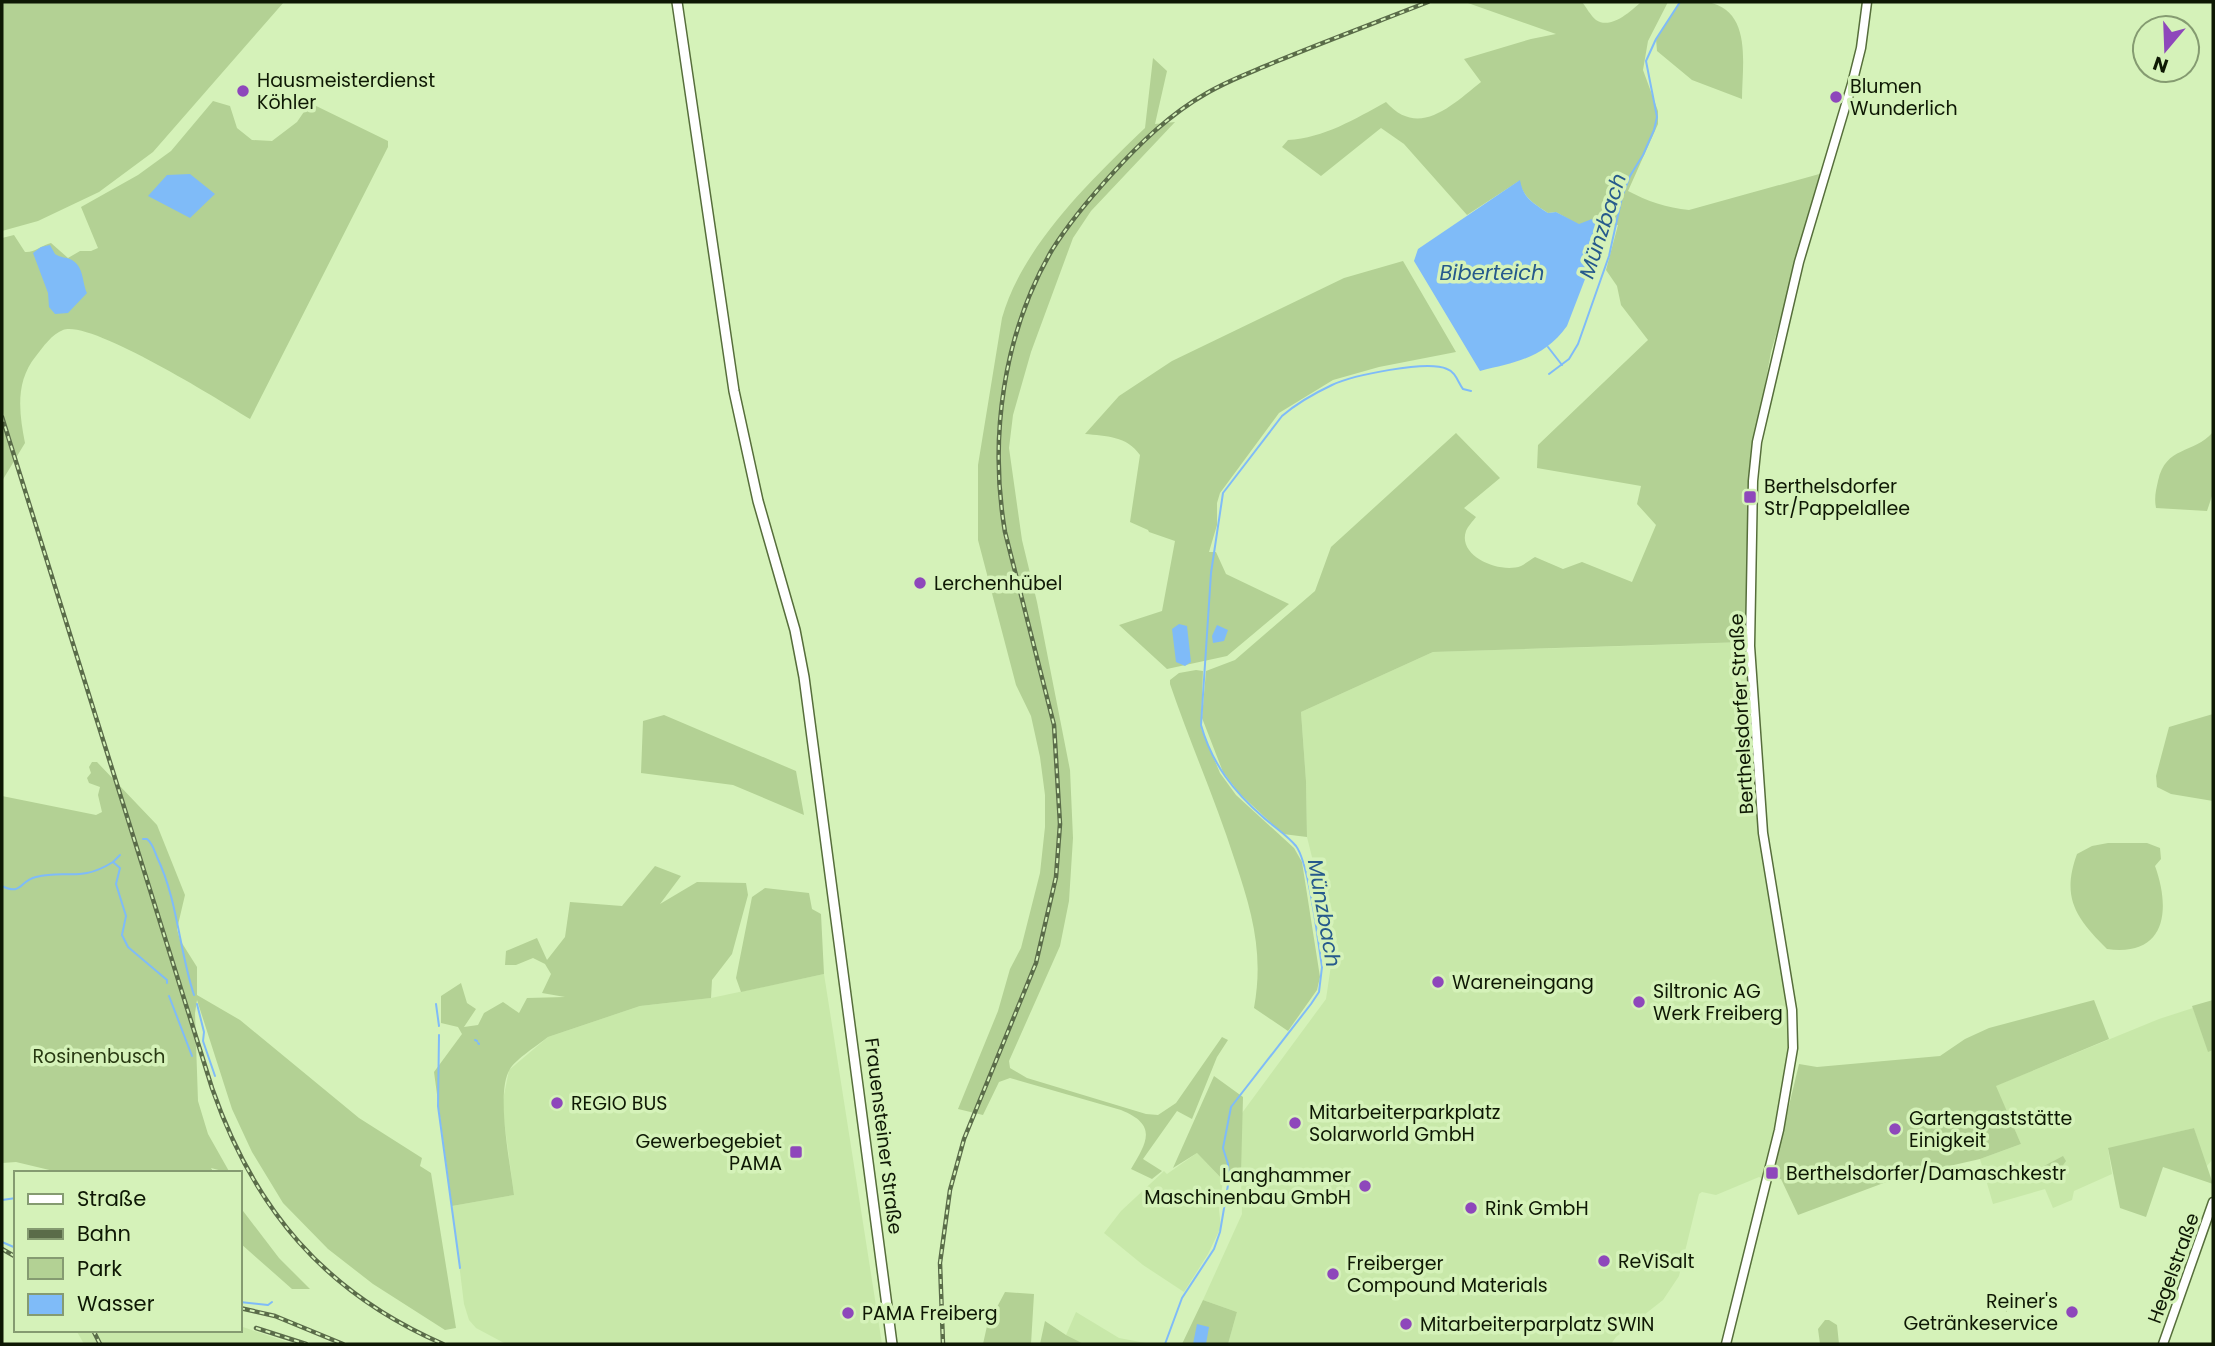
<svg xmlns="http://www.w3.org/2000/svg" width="2215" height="1346" font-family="Poppins,sans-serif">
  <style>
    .built { fill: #c8e8a9 }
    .green { fill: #b3d194 }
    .water { fill: #7fbbf8 }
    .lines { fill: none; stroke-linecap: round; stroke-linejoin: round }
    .stream { stroke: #7fbbf8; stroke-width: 2 }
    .tertiary-casing { stroke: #566e3b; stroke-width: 11 }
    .secondary-casing { stroke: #566e3b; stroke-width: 12 }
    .tertiary { stroke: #fff; stroke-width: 8 }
    .secondary { stroke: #fff; stroke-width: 9 }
    .rail-casing { stroke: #5a6c49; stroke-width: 4.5 }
    .rail { stroke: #d5f2b9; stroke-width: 2; stroke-dasharray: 5; stroke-linecap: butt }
    .poi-dot { fill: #8e47bb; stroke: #d5f2b9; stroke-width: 2.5 }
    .labels { text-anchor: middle; stroke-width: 7; stroke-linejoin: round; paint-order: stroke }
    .poi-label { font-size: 19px; fill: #0e1804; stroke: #d5f2b9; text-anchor: start }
    .street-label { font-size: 19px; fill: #0e1804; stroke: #d5f2b9 }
    .park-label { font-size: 19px; fill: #283912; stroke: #d5f2b9 }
    .water-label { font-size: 21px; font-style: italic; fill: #265a8c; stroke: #d5f2b9 }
  </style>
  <rect width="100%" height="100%" fill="#d5f2b9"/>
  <!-- built -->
  <path class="built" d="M 1750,642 L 1763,828 L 1791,1029 L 1790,1049 L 1767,1180 L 1759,1177 L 1716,1195 L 1702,1192 L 1699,1194 L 1679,1276 L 1663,1300 L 1616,1337 L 1611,1344 L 1228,1344 L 1237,1312 L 1203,1300 L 1242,1214 L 1240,1141 L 1242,1113 L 1326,999 L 1334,945 L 1307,837 L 1306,781 L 1301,712 L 1433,652 Z
    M 824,974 L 882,1344 L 506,1344 L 476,1328 L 469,1320 L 464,1304 L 452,1206 L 514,1195 L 502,1105 L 509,1070 L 548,1037 L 640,1006 L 711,998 Z
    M 2193,1008 L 2208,1051 L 2213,1050 L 2213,1159 L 2206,1167 L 2194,1128 L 2108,1149 L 2112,1174 L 2074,1191 L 2072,1200 L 2053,1208 L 2045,1189 L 1993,1204 L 1980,1159 L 2021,1144 L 1995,1086 L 2159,1019 Z
    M 1197,1153 L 1223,1180 L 1219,1210 L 1221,1227 L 1208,1254 L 1184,1292 L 1143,1265 L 1104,1233 L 1121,1211 L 1164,1171 L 1167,1174 Z
    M 1076,1312 L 1119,1338 L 1151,1344 L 1084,1344 L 1066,1335 Z
    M 240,1326 L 293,1344 L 84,1344 L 76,1330 L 240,1330 Z"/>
  <!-- green -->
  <path class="green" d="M 2,2 L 284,2 L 153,152 L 99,192 L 38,221 L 2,231 Z
    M 1465,2 L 1582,2 C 1586,7 1591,16 1596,20 C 1611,30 1631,11 1641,2 L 1668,2 L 1648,41 L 1643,70 L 1658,111 L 1658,124 L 1628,191 C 1647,201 1667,208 1689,210 L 1823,173 L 1771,352 L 1750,468 L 1746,642 L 1433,652 L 1301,712 L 1306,781 L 1307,837 L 1283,834 L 1239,793 L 1223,772 L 1202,718 L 1206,671 L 1235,660 L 1315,591 L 1331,547 L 1456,433 L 1500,478 L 1464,508 L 1476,517 C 1473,521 1468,526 1466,531 C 1457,557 1501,574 1521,566 C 1525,564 1530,560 1535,557 L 1563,569 L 1582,562 L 1632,582 L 1656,525 L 1637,504 L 1641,486 L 1537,468 L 1538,445 L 1648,340 L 1621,305 L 1617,286 L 1606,270 L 1618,225 L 1605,226 L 1602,235 L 1598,226 L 1579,225 L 1556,212 L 1548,213 C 1533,203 1524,198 1519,181 L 1467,215 L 1404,144 L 1381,128 L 1321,176 L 1282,147 L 1288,140 C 1324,138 1355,119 1386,102 C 1419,139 1452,105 1481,82 L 1464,59 L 1531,39 L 1556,34 Z
    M 1680,2 C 1689,2 1699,0 1707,2 C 1753,10 1742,65 1742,99 L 1692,80 L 1657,51 L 1656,39 Z
    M 1153,58 L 1167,71 L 1155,124 L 1175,122 L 1091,211 L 1073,238 L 1031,352 L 1013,415 L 1009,448 L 1022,540 L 1037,602 L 1070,770 L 1073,838 L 1069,901 L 1060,946 L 1009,1061 L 1010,1068 L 1027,1078 L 1146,1114 L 1158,1115 L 1176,1103 L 1222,1037 L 1228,1040 L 1217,1057 L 1192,1119 L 1177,1111 L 1143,1159 L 1162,1171 L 1152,1179 L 1131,1169 C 1147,1142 1158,1125 1121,1110 L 1010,1078 L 999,1082 L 983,1115 L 958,1109 L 998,1011 L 1010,969 L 1021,948 L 1040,873 L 1045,827 L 1045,795 L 1040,757 L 1031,716 L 1016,685 L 978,540 L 978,465 L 1002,318 C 1022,246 1092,179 1145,128 Z
    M 213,101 L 230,106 L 237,128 L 252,140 L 272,141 L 297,122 L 310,103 L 388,141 L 388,147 L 250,419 C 221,401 90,319 63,330 C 52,334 43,347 36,356 C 15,382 19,412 25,443 L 2,481 L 2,238 L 14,235 L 25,252 C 34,253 42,245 51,243 L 68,258 L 80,251 L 91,251 L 98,248 L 81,207 L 138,175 L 171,151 Z
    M 1403,261 L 1456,352 L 1379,367 L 1333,380 L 1279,413 L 1220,493 L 1217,503 L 1217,525 L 1209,552 L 1216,552 L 1226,574 L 1289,604 L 1227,656 L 1167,669 L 1119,625 L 1162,611 L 1175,541 L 1149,532 L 1148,530 L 1130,522 L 1140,455 C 1127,436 1106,436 1085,434 L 1119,396 L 1172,361 L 1344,278 Z
    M 2213,432 L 2213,493 L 2207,511 L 2156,508 C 2154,498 2156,490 2158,481 C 2166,445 2193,455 2213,432 Z
    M 1196,670 L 1203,671 L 1201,728 L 1220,773 L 1236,795 L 1294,848 L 1302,862 L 1320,977 L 1317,990 L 1288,1031 L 1254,1008 C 1264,953 1252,912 1235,861 C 1216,801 1190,743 1170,684 L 1170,680 L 1179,673 Z
    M 2213,714 L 2213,801 L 2171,794 L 2157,787 L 2156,776 L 2169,727 Z
    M 664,715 L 796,771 L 804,815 L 733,785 L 641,773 L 643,721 Z
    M 92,762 L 97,762 L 157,825 L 185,895 L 177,929 L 180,940 L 197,967 L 197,995 L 240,1020 L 359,1118 L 422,1158 L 420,1166 L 431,1173 L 456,1328 L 445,1330 L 373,1284 L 328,1249 L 283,1203 L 252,1152 L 232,1109 L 197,1000 L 195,1013 L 198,1101 L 208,1134 L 230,1173 L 211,1168 L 214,1173 L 62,1173 L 16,1162 L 2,1163 L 2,796 L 96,815 L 102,812 L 98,795 L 100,787 L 89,783 L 87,778 L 91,773 L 89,767 Z
    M 2108,843 L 2147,843 L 2160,848 L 2161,859 L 2155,866 C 2171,910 2166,957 2107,949 C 2076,918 2061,898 2077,854 L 2092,846 Z
    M 655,866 L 681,876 L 660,904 L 697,882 L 746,883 L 748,895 L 732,954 L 712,980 L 711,998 L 640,1006 L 548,1037 C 538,1045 516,1059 510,1069 C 495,1092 511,1167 514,1195 L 452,1206 L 434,1072 L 462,1034 L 458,1027 L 441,1023 L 441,996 L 461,983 L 467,1003 L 476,1009 L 464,1027 L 478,1025 L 484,1013 L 503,1002 L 519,1013 L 527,998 L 565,997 L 542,993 L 551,974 L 545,964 L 533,958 L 516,965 L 505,965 L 506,951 L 537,938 L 547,960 L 565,937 L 570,902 L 622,906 Z
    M 765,888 L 809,893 L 812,909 L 821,914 L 824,974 L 741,992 L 736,978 L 752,897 Z
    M 2094,1000 L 2109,1039 L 1996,1086 L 2021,1144 L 1980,1159 L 1897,1178 L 1798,1215 L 1781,1179 L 1767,1180 L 1781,1139 L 1799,1064 L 1817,1067 L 1940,1056 L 1965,1039 L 1989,1028 Z
    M 2213,1000 L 2213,1050 L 2208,1052 L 2192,1006 Z
    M 1214,1076 L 1243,1097 L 1241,1173 L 1223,1180 L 1197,1153 L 1173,1168 Z
    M 2194,1128 L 2213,1184 L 2163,1167 L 2146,1217 L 2120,1208 L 2108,1148 Z
    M 2063,1156 L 2066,1161 L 2056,1175 L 2050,1174 L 2044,1166 Z
    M 240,1207 L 279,1258 L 310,1289 L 292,1289 L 240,1243 Z
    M 1005,1292 L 1034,1294 L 1031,1344 L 983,1344 L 987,1326 Z
    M 2010,1294 L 2017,1299 L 2018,1306 L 2014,1311 L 2013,1306 L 2007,1307 L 2007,1312 L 2003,1309 L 2000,1303 L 2003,1297 Z
    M 1203,1300 L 1237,1312 L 1228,1344 L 1182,1344 Z
    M 1825,1320 L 1829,1320 L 1837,1325 L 1839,1344 L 1820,1344 L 1818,1329 Z
    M 1045,1321 L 1066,1335 L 1084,1344 L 1040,1344 Z"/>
  <!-- water -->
  <path class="water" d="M 190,174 L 215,194 L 190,218 L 148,196 L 167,175 Z
    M 1520,180 C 1523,198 1533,203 1548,213 L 1556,212 L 1579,224 L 1592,219 L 1602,235 L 1567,326 C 1544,358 1516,362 1480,371 L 1414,261 L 1418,249 Z
    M 50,245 L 55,254 C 61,258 66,257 72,260 C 84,267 82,282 87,293 L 68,313 L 55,314 L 49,307 L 48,293 L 33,253 L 41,247 Z
    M 1179,624 L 1187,626 L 1191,662 L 1185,666 L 1176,662 L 1172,629 Z
    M 1217,625 L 1228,630 L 1224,641 L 1213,643 L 1212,636 Z
    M 1197,1324 L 1209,1327 L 1206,1344 L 1193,1344 Z"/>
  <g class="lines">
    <!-- stream -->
    <path class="stream" d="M 1548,347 L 1562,365
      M 1549,374 L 1569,359 L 1578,344 L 1609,256 L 1622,197 L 1630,176 L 1643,155 L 1654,130 L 1657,117 L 1646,61 L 1656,39 L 1680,2
      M 143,839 L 147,839 C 153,844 154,850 157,857 C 178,901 179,950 194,995
      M 113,862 L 120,855
      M 2,886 C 22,896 19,881 36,877 C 68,869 79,883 113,862 L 120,868 L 116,884 L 126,916 L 122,935 L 128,947 L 167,980 L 167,983
      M 169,996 L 192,1056
      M 197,1004 L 204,1032 L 203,1041 L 215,1076
      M 436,1004 L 439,1026
      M 439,1035 L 438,1106 L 460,1268
      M 475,1040 L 477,1041
      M 478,1043 L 479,1044
      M 2,1200 L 16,1198
      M 2,1242 L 16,1248
      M 240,1302 L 268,1305 L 272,1302
      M 1165,1344 L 1182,1298 L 1214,1249 L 1220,1232 L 1229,1179 L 1228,1164 L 1223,1148 L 1231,1107 L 1311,1004 L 1319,992 L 1322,967 C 1318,942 1309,863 1296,846 C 1287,835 1274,827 1263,817 C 1234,792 1212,764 1201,725 L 1211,573 L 1223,493 L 1282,416 C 1296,404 1315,393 1332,385 C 1353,375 1427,360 1447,369 C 1456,372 1458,383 1463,389 L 1471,391"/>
    <!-- tertiary casing -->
    <g class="tertiary-casing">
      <path id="tertiary" d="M 1726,1344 L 1779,1130 L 1793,1048 L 1792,1010 L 1763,833 L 1750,646 L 1753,481 L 1757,442 L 1799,262 L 1852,84 L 1861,48 L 1867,2
        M 2163,1344 L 2213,1202"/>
    </g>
    <!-- secondary casing -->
    <g class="secondary-casing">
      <path id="secondary" d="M 677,2 L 734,391 L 758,501 L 795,630 L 804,677 L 892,1344"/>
    </g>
    <!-- tertiary -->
    <use href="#tertiary" class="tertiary"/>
    <!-- secondary -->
    <use href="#secondary" class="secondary"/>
    <!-- rail casing -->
    <g class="rail-casing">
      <path id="rail" d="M 2,417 L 212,1088 C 254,1209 324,1292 443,1344
        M 2,1249 L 16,1257
        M 240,1308 L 275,1316 L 343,1344
        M 256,1328 L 306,1344
        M 93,1330 L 100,1344
        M 943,1344 L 940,1263 L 950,1190 L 964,1139 L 1036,963 L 1056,877 L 1060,824 L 1054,725 L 1005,532 C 989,438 1003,334 1052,250 C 1069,223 1090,198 1111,175 C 1140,143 1170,114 1207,93 C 1229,80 1252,72 1275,62 C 1326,41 1377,22 1428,2"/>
    </g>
    <!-- rail -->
    <use href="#rail" class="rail"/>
  </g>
  <!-- markers -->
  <g class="poi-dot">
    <circle cx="243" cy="91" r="7"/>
    <circle cx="1836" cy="97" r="7"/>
    <rect x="1743" y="490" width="14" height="14" rx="3.5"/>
    <circle cx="920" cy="583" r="7"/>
    <circle cx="1438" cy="982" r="7"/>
    <circle cx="1639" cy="1002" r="7"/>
    <circle cx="557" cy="1103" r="7"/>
    <circle cx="1295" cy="1123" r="7"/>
    <circle cx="1895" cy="1129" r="7"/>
    <rect x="789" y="1145" width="14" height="14" rx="3.5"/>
    <rect x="1765" y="1166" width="14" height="14" rx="3.5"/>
    <circle cx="1365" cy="1186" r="7"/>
    <circle cx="1471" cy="1208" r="7"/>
    <circle cx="1604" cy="1261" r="7"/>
    <circle cx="1333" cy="1274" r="7"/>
    <circle cx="2072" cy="1312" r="7"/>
    <circle cx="848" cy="1313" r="7"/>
    <circle cx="1406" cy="1324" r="7"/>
  </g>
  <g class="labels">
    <!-- poi labels -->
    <g class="poi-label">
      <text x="257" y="87">Hausmeisterdienst<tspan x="257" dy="22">Köhler</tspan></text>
      <text x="1850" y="93">Blumen<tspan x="1850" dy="22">Wunderlich</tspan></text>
      <text x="1764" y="493">Berthelsdorfer<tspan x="1764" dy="22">Str/Pappelallee</tspan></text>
      <text x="934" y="590">Lerchenhübel</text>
      <text x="1452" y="989">Wareneingang</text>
      <text x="1653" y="998">Siltronic AG<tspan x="1653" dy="22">Werk Freiberg</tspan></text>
      <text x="571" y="1110">REGIO BUS</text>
      <text x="1309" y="1119">Mitarbeiterparkplatz<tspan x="1309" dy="22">Solarworld GmbH</tspan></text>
      <text x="1909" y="1125">Gartengaststätte<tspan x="1909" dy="22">Einigkeit</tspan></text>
      <text x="782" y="1148" text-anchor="end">Gewerbegebiet<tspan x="782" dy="22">PAMA</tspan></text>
      <text x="1786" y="1180">Berthelsdorfer/Damaschkestr</text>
      <text x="1351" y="1182" text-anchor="end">Langhammer<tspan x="1351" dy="22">Maschinenbau GmbH</tspan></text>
      <text x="1485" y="1215">Rink GmbH</text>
      <text x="1618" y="1268">ReViSalt</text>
      <text x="1347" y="1270">Freiberger<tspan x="1347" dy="22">Compound Materials</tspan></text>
      <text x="2058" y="1308" text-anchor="end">Reiner's<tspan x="2058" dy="22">Getränkeservice</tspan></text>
      <text x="862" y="1320">PAMA Freiberg</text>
      <text x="1420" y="1331">Mitarbeiterparplatz SWIN</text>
    </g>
    <!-- street labels -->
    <g class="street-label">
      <text transform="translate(1741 714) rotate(-93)" y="7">Berthelsdorfer Straße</text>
      <text transform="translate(884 1136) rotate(83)" y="7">Frauensteiner Straße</text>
      <text transform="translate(2173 1268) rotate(-70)" y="7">Hegelstraße</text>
    </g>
    <!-- park labels -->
    <g class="park-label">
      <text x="99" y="1063">Rosinenbusch</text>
    </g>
    <!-- water labels -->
    <g class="water-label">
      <text transform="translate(1603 226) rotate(-72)" y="7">Münzbach</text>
      <text x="1492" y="280">Biberteich</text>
      <text transform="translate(1324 913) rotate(80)" y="7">Münzbach</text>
    </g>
  </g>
  <!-- border -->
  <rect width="2215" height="1346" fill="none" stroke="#0e1804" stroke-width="7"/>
  <!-- legend -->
  <rect x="14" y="1171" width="228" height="161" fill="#d5f2b9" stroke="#859b71" stroke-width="2"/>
  <rect x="28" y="1194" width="35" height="10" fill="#ffffff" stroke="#859b71" stroke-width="2"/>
  <text x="77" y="1206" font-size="21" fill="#0e1804">Straße</text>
  <rect x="28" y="1229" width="35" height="10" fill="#5a6c49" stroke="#859b71" stroke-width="2"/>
  <text x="77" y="1241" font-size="21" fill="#0e1804">Bahn</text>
  <rect x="28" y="1258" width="35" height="21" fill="#b3d194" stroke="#859b71" stroke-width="2"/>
  <text x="77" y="1276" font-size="21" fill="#0e1804">Park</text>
  <rect x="28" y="1294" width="35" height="21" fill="#7fbbf8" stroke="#859b71" stroke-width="2"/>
  <text x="77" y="1311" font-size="21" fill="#0e1804">Wasser</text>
  <!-- north arrow -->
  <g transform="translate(2166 49) rotate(199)"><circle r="33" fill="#d5f2b9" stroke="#859b71" stroke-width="2"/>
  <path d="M0-5L12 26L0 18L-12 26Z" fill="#8e47bb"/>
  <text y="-10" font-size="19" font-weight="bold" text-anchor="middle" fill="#0e1804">N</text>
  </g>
</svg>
